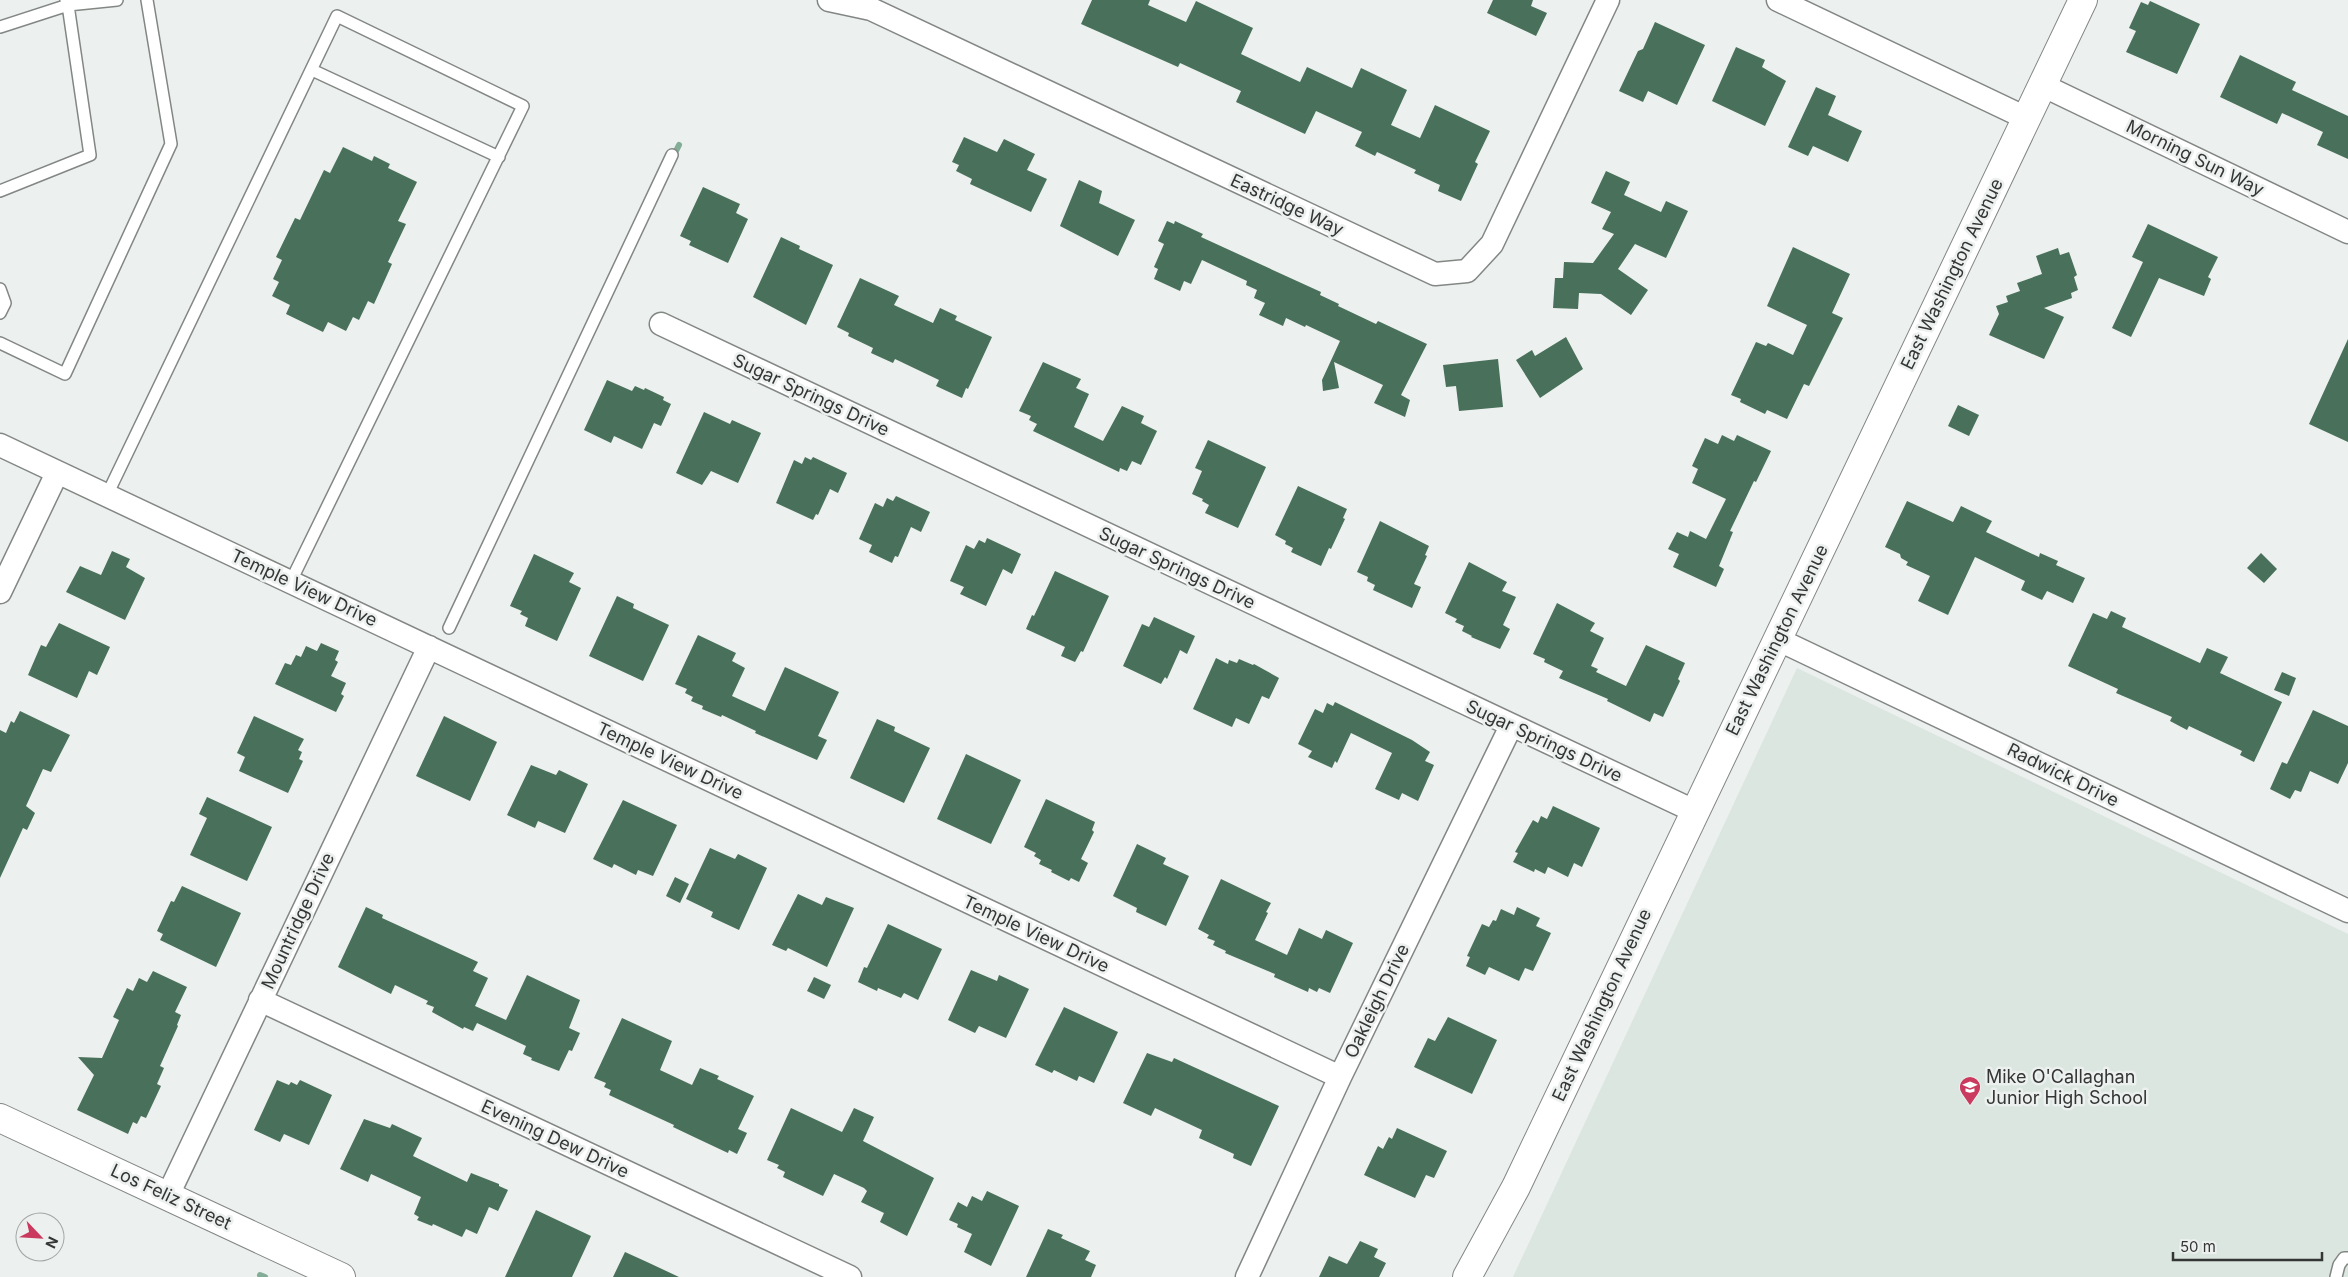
<svg xmlns="http://www.w3.org/2000/svg" width="2348" height="1277" font-family="Inter,sans-serif">
  <style>
    .built { fill: #dae6df }
    .lines { fill: none; stroke-linecap: round; stroke-linejoin: round }
    .stream { stroke: #83ad96; stroke-width: 6 }
    .building { fill: #48705a }
    .service-casing { stroke: #838784; stroke-width: 14 }
    .minor-casing { stroke: #838784; stroke-width: 25 }
    .tertiary-casing { stroke: #838784; stroke-width: 30 }
    .service { stroke: #fff; stroke-width: 11 }
    .minor { stroke: #fff; stroke-width: 22 }
    .tertiary { stroke: #fff; stroke-width: 28 }
    .labels { text-anchor: middle; stroke-width: 5; stroke-linejoin: round; paint-order: stroke }
    .street-label { font-size: 18px; fill: #343635; stroke: #ecf0ee }
    .poi-label { font-size: 18px; fill: #343635; stroke: #ecf0ee; text-anchor: start }
  </style>
  <rect width="100%" height="100%" fill="#ecf0ee"/>
  <!-- built -->
  <path class="built" d="M 1797,668 L 2348,934 L 2348,1277 L 1513,1277 Z"/>
  <g class="lines">
    <!-- stream -->
    <path class="stream" d="M 673,157 L 679,145
      M 260,1275 L 265,1277"/>
  </g>
  <!-- building -->
  <path class="building" d="M 1092,0 L 1150,0 L 1148,5 L 1186,22 L 1196,1 L 1253,28 L 1241,54 L 1300,82 L 1307,67 L 1352,88 L 1361,68 L 1407,90 L 1391,125 L 1420,138 L 1435,105 L 1490,131 L 1475,162 L 1478,164 L 1461,201 L 1438,191 L 1440,185 L 1414,173 L 1416,170 L 1377,152 L 1375,156 L 1355,146 L 1362,132 L 1316,111 L 1305,134 L 1236,102 L 1241,91 L 1180,63 L 1178,67 L 1081,24 Z
    M 1493,0 L 1533,0 L 1531,6 L 1547,13 L 1536,36 L 1487,13 Z
    M 2150,1 L 2200,24 L 2177,74 L 2126,52 L 2136,31 L 2129,28 L 2141,2 L 2148,5 Z
    M 1655,22 L 1705,45 L 1677,105 L 1648,91 L 1643,102 L 1619,91 L 1638,51 L 1643,49 Z
    M 1736,47 L 1765,60 L 1762,67 L 1786,81 L 1765,126 L 1712,101 Z
    M 2240,55 L 2296,82 L 2292,90 L 2348,116 L 2348,159 L 2317,145 L 2323,132 L 2282,113 L 2277,124 L 2220,97 Z
    M 1816,87 L 1836,96 L 1828,115 L 1862,131 L 1848,162 L 1813,146 L 1808,156 L 1788,147 Z
    M 964,137 L 997,152 L 1004,139 L 1035,154 L 1027,170 L 1047,179 L 1031,212 L 970,184 L 972,179 L 956,171 L 959,165 L 952,162 Z
    M 343,147 L 372,161 L 374,156 L 390,164 L 388,168 L 417,182 L 398,221 L 406,224 L 388,262 L 392,264 L 374,304 L 368,301 L 359,320 L 353,317 L 346,331 L 328,322 L 323,332 L 286,314 L 290,305 L 272,296 L 279,282 L 273,279 L 282,260 L 276,257 L 295,218 L 300,220 L 324,170 L 330,173 Z
    M 1606,171 L 1630,182 L 1624,195 L 1661,212 L 1666,201 L 1688,211 L 1666,258 L 1635,244 L 1618,269 L 1648,290 L 1631,315 L 1601,294 L 1579,293 L 1578,309 L 1553,308 L 1555,278 L 1563,278 L 1564,262 L 1593,263 L 1614,234 L 1602,229 L 1611,212 L 1591,203 Z
    M 1079,180 L 1102,191 L 1099,203 L 1135,220 L 1118,256 L 1060,226 Z
    M 703,187 L 740,204 L 736,213 L 748,219 L 728,263 L 689,245 L 691,241 L 680,236 Z
    M 1167,221 L 1174,224 L 1175,221 L 1203,234 L 1201,237 L 1321,292 L 1320,295 L 1339,304 L 1338,306 L 1376,324 L 1378,321 L 1427,344 L 1401,395 L 1410,400 L 1405,417 L 1374,403 L 1383,385 L 1334,362 L 1339,388 L 1323,391 L 1322,380 L 1340,341 L 1306,325 L 1305,327 L 1286,318 L 1283,326 L 1259,315 L 1265,303 L 1254,298 L 1257,290 L 1246,285 L 1247,281 L 1202,260 L 1191,284 L 1184,281 L 1180,291 L 1154,279 L 1158,269 L 1154,267 L 1164,244 L 1158,241 Z
    M 2148,224 L 2218,257 L 2208,277 L 2211,279 L 2204,296 L 2159,278 L 2131,337 L 2112,328 L 2143,262 L 2132,257 Z
    M 781,237 L 800,246 L 799,249 L 833,265 L 806,325 L 753,297 Z
    M 1793,247 L 1850,274 L 1832,313 L 1843,318 L 1809,386 L 1804,384 L 1787,419 L 1767,410 L 1765,414 L 1740,402 L 1741,399 L 1731,395 L 1756,342 L 1766,346 L 1768,343 L 1793,355 L 1807,325 L 1767,306 Z
    M 2058,248 L 2060,255 L 2069,252 L 2077,275 L 2074,277 L 2078,290 L 2071,293 L 2072,298 L 2044,308 L 2064,317 L 2044,359 L 1989,335 L 1999,314 L 1996,306 L 2008,302 L 2006,296 L 2020,291 L 2017,283 L 2042,274 L 2036,256 Z
    M 860,278 L 899,296 L 894,305 L 933,323 L 940,308 L 957,316 L 955,320 L 992,337 L 968,389 L 966,388 L 962,398 L 936,386 L 939,380 L 895,359 L 893,363 L 871,353 L 873,348 L 848,336 L 849,333 L 837,327 Z
    M 1566,337 L 1583,369 L 1540,398 L 1516,360 L 1532,350 L 1535,356 Z
    M 2348,339 L 2348,442 L 2309,424 Z
    M 1498,359 L 1503,407 L 1459,411 L 1456,386 L 1446,387 L 1443,365 Z
    M 1043,362 L 1081,379 L 1076,388 L 1089,394 L 1074,427 L 1103,441 L 1122,406 L 1144,416 L 1141,423 L 1157,431 L 1141,465 L 1132,461 L 1127,471 L 1120,468 L 1119,472 L 1033,431 L 1037,424 L 1029,420 L 1031,416 L 1019,411 Z
    M 607,380 L 632,391 L 635,386 L 644,390 L 645,388 L 664,397 L 663,400 L 671,404 L 661,426 L 654,423 L 642,449 L 614,436 L 611,443 L 584,430 Z
    M 1958,405 L 1979,415 L 1969,436 L 1948,426 Z
    M 704,412 L 730,424 L 732,420 L 761,433 L 738,483 L 711,471 L 702,485 L 676,473 Z
    M 1722,435 L 1734,441 L 1737,435 L 1771,451 L 1756,482 L 1754,481 L 1730,531 L 1733,532 L 1719,566 L 1724,569 L 1716,587 L 1673,567 L 1679,554 L 1668,549 L 1677,532 L 1688,537 L 1690,531 L 1706,539 L 1726,499 L 1692,483 L 1698,469 L 1692,466 L 1705,438 L 1718,444 Z
    M 1208,440 L 1266,467 L 1238,528 L 1205,513 L 1209,505 L 1202,501 L 1203,499 L 1192,494 L 1202,471 L 1195,468 Z
    M 805,457 L 811,460 L 813,457 L 847,473 L 838,493 L 830,489 L 818,515 L 816,514 L 813,520 L 776,503 L 794,460 L 802,464 Z
    M 1298,486 L 1347,509 L 1343,518 L 1345,519 L 1331,549 L 1329,548 L 1321,566 L 1291,552 L 1293,548 L 1285,544 L 1286,541 L 1275,535 Z
    M 896,496 L 930,512 L 921,532 L 911,527 L 898,557 L 895,556 L 892,563 L 869,552 L 872,545 L 859,539 L 875,503 L 883,507 L 887,498 L 893,501 Z
    M 1907,501 L 1953,522 L 1961,506 L 1992,521 L 1986,532 L 2039,557 L 2040,553 L 2058,561 L 2056,565 L 2085,578 L 2073,603 L 2047,591 L 2042,600 L 2021,590 L 2025,581 L 1975,557 L 1948,615 L 1918,601 L 1930,576 L 1906,565 L 1908,562 L 1901,558 L 1900,554 L 1885,547 Z
    M 1380,521 L 1429,546 L 1425,555 L 1427,556 L 1414,584 L 1421,587 L 1412,608 L 1373,590 L 1375,585 L 1367,581 L 1368,577 L 1357,572 Z
    M 987,538 L 1021,554 L 1012,574 L 1003,569 L 986,606 L 960,594 L 964,587 L 950,581 L 966,545 L 974,549 L 979,540 L 985,543 Z
    M 112,551 L 130,559 L 126,567 L 145,578 L 125,620 L 66,592 L 80,566 L 101,575 Z
    M 2261,553 L 2277,569 L 2264,583 L 2247,568 Z
    M 534,554 L 574,573 L 569,582 L 581,588 L 557,641 L 525,626 L 528,618 L 520,614 L 522,611 L 510,606 Z
    M 1469,562 L 1507,582 L 1502,591 L 1516,597 L 1503,625 L 1510,629 L 1500,649 L 1471,637 L 1472,636 L 1462,631 L 1464,626 L 1455,622 L 1457,619 L 1445,613 Z
    M 1055,571 L 1109,596 L 1083,652 L 1081,651 L 1075,662 L 1061,656 L 1065,647 L 1026,629 L 1032,615 L 1034,616 Z
    M 617,596 L 634,604 L 633,608 L 669,625 L 643,681 L 589,656 Z
    M 1557,603 L 1595,623 L 1590,631 L 1604,638 L 1591,666 L 1598,669 L 1596,672 L 1626,686 L 1646,645 L 1685,663 L 1678,679 L 1680,681 L 1663,717 L 1654,713 L 1650,722 L 1607,701 L 1608,699 L 1559,678 L 1563,671 L 1544,662 L 1545,659 L 1533,654 Z
    M 2111,611 L 2126,618 L 2122,627 L 2200,663 L 2207,648 L 2228,657 L 2220,673 L 2282,702 L 2254,762 L 2240,755 L 2242,751 L 2189,726 L 2187,730 L 2170,721 L 2172,717 L 2116,693 L 2118,689 L 2068,666 L 2093,613 L 2107,619 Z
    M 1154,617 L 1195,636 L 1187,654 L 1180,650 L 1167,679 L 1165,677 L 1161,684 L 1123,666 L 1142,624 L 1149,627 Z
    M 59,623 L 110,647 L 97,675 L 89,671 L 77,698 L 28,675 L 41,645 L 46,647 Z
    M 698,635 L 736,653 L 732,661 L 745,668 L 732,696 L 765,711 L 785,667 L 839,692 L 818,736 L 827,740 L 817,760 L 755,733 L 756,731 L 722,715 L 721,717 L 702,709 L 703,706 L 691,701 L 693,697 L 685,693 L 687,689 L 675,684 Z
    M 321,643 L 339,651 L 335,660 L 338,662 L 331,676 L 346,683 L 341,694 L 344,696 L 336,712 L 275,684 L 285,663 L 291,665 L 296,655 L 301,657 L 306,646 L 317,651 Z
    M 1216,658 L 1228,664 L 1229,660 L 1237,663 L 1239,659 L 1253,665 L 1254,664 L 1279,678 L 1269,699 L 1262,696 L 1249,724 L 1236,718 L 1232,727 L 1193,709 Z
    M 2282,672 L 2296,678 L 2289,696 L 2274,690 Z
    M 1335,702 L 1412,740 L 1430,752 L 1425,761 L 1434,765 L 1418,801 L 1402,793 L 1399,800 L 1375,789 L 1392,753 L 1351,733 L 1337,763 L 1335,761 L 1332,768 L 1308,757 L 1312,751 L 1298,744 L 1315,709 L 1323,713 L 1327,703 L 1333,706 Z
    M 2313,710 L 2348,726 L 2348,763 L 2338,784 L 2310,771 L 2301,792 L 2295,790 L 2290,799 L 2270,789 L 2282,762 L 2287,764 Z
    M 20,711 L 70,735 L 51,772 L 43,769 L 26,806 L 35,813 L 27,830 L 23,828 L 0,878 L 0,730 L 6,733 L 11,721 L 14,723 Z
    M 254,716 L 304,739 L 298,750 L 302,752 L 299,759 L 303,761 L 288,793 L 239,771 L 245,757 L 237,753 Z
    M 444,716 L 497,742 L 470,801 L 416,776 Z
    M 877,719 L 895,727 L 894,731 L 930,748 L 904,803 L 850,778 Z
    M 966,754 L 1021,780 L 991,844 L 937,819 Z
    M 531,765 L 556,775 L 559,770 L 588,784 L 565,833 L 538,821 L 535,828 L 507,815 Z
    M 207,797 L 272,827 L 247,881 L 190,855 L 207,818 L 199,814 Z
    M 1046,799 L 1095,822 L 1092,830 L 1094,832 L 1081,859 L 1088,863 L 1079,882 L 1071,878 L 1069,881 L 1051,872 L 1052,870 L 1039,864 L 1041,860 L 1034,856 L 1036,853 L 1024,847 Z
    M 623,800 L 677,825 L 653,876 L 638,870 L 636,875 L 614,864 L 612,868 L 593,859 Z
    M 1553,806 L 1600,828 L 1582,867 L 1574,863 L 1568,877 L 1548,867 L 1545,874 L 1535,869 L 1534,872 L 1513,862 L 1518,853 L 1515,852 L 1533,820 L 1538,823 L 1541,816 L 1547,819 Z
    M 1137,844 L 1166,858 L 1163,864 L 1189,876 L 1166,926 L 1136,912 L 1137,908 L 1113,896 Z
    M 710,848 L 735,859 L 738,854 L 767,868 L 739,930 L 711,917 L 713,912 L 686,899 Z
    M 675,877 L 689,884 L 680,903 L 666,896 Z
    M 1221,879 L 1271,903 L 1266,912 L 1268,913 L 1255,940 L 1287,955 L 1299,928 L 1322,939 L 1326,930 L 1353,943 L 1330,993 L 1319,988 L 1317,992 L 1309,988 L 1308,992 L 1274,977 L 1275,974 L 1225,953 L 1226,951 L 1213,945 L 1215,941 L 1207,938 L 1209,935 L 1198,929 Z
    M 182,886 L 241,913 L 216,967 L 160,940 L 163,934 L 157,931 L 171,901 L 174,902 Z
    M 798,894 L 822,905 L 826,897 L 854,908 L 827,967 L 788,948 L 786,951 L 772,945 Z
    M 366,907 L 383,915 L 382,918 L 478,962 L 473,971 L 488,978 L 475,1006 L 506,1020 L 527,975 L 580,1000 L 569,1028 L 580,1033 L 572,1051 L 569,1050 L 559,1071 L 531,1060 L 532,1058 L 523,1054 L 526,1046 L 477,1023 L 473,1031 L 464,1027 L 463,1029 L 432,1012 L 434,1007 L 426,1004 L 428,1001 L 395,985 L 391,994 L 338,967 Z
    M 1517,907 L 1540,918 L 1536,926 L 1551,933 L 1533,971 L 1525,968 L 1519,981 L 1489,967 L 1485,975 L 1466,966 L 1470,957 L 1467,956 L 1482,924 L 1489,927 L 1493,920 L 1496,921 L 1501,909 L 1514,915 Z
    M 888,924 L 942,949 L 918,1000 L 904,993 L 901,998 L 878,988 L 877,991 L 858,982 L 864,967 L 867,968 Z
    M 971,970 L 997,981 L 999,975 L 1029,989 L 1006,1038 L 979,1026 L 975,1033 L 948,1020 Z
    M 153,971 L 187,987 L 175,1012 L 181,1015 L 177,1025 L 178,1026 L 160,1066 L 164,1068 L 157,1084 L 161,1086 L 146,1118 L 141,1116 L 137,1124 L 133,1122 L 128,1134 L 77,1110 L 94,1075 L 78,1057 L 102,1058 L 119,1020 L 113,1017 L 127,988 L 133,991 L 139,978 L 147,982 Z
    M 814,977 L 831,985 L 824,999 L 807,991 Z
    M 1064,1007 L 1118,1032 L 1094,1083 L 1079,1076 L 1077,1081 L 1054,1070 L 1052,1073 L 1035,1065 Z
    M 1448,1017 L 1497,1040 L 1472,1094 L 1414,1067 L 1428,1038 L 1435,1041 Z
    M 622,1018 L 672,1041 L 660,1070 L 692,1085 L 700,1068 L 719,1076 L 717,1079 L 754,1096 L 738,1129 L 747,1133 L 737,1154 L 729,1150 L 728,1153 L 694,1137 L 673,1127 L 674,1125 L 609,1095 L 611,1090 L 604,1087 L 606,1083 L 594,1078 Z
    M 1147,1053 L 1172,1062 L 1174,1058 L 1279,1106 L 1251,1166 L 1233,1158 L 1234,1154 L 1199,1138 L 1202,1130 L 1155,1108 L 1151,1116 L 1123,1103 Z
    M 277,1080 L 289,1085 L 291,1082 L 297,1085 L 300,1080 L 332,1095 L 309,1145 L 284,1134 L 280,1142 L 254,1130 Z
    M 791,1108 L 842,1132 L 854,1108 L 874,1117 L 863,1141 L 934,1178 L 907,1236 L 880,1222 L 884,1213 L 861,1202 L 867,1191 L 864,1188 L 834,1174 L 823,1196 L 783,1177 L 785,1172 L 777,1168 L 779,1165 L 767,1160 Z
    M 364,1119 L 390,1128 L 392,1124 L 422,1138 L 413,1156 L 467,1182 L 471,1173 L 499,1184 L 499,1186 L 508,1190 L 498,1211 L 489,1207 L 477,1234 L 466,1229 L 462,1237 L 433,1224 L 432,1226 L 417,1220 L 419,1217 L 414,1214 L 421,1197 L 371,1174 L 368,1182 L 340,1169 Z
    M 1397,1128 L 1447,1151 L 1434,1178 L 1426,1175 L 1415,1198 L 1364,1175 L 1378,1146 L 1383,1149 L 1389,1137 L 1392,1139 Z
    M 987,1191 L 1019,1206 L 991,1266 L 964,1252 L 972,1234 L 957,1227 L 958,1224 L 949,1220 L 958,1202 L 967,1207 L 972,1196 L 982,1201 Z
    M 536,1210 L 591,1236 L 572,1277 L 505,1277 Z
    M 1048,1229 L 1063,1235 L 1061,1238 L 1090,1251 L 1085,1260 L 1096,1265 L 1091,1277 L 1026,1277 Z
    M 1360,1241 L 1378,1249 L 1374,1257 L 1386,1263 L 1379,1277 L 1319,1277 L 1329,1256 L 1347,1264 Z
    M 625,1252 L 647,1262 L 679,1277 L 613,1277 Z"/>
  <g class="lines">
    <!-- service casing -->
    <g class="service-casing">
      <path id="service" d="M 66,0 L 68,5 L 117,0
        M 0,27 L 68,5 L 90,155 L 0,191
        M 312,70 L 499,157
        M 0,289 L 5,303 L 0,313
        M 0,343 L 65,374 L 171,144 L 147,0
        M 107,495 L 337,16 L 523,106 L 291,581
        M 449,628 L 672,155
        M 2336,1277 L 2339,1265 L 2344,1258 L 2348,1258"/>
    </g>
    <!-- minor casing -->
    <g class="minor-casing">
      <path id="minor" d="M 829,0 L 871,9 L 1435,274 L 1467,271 L 1492,244 L 1608,0
        M 1778,0 L 2026,118
        M 2042,85 L 2348,232
        M 661,324 L 1694,811
        M 0,445 L 1340,1077
        M 0,592 L 57,473
        M 1777,639 L 2348,911
        M 260,1000 L 850,1277
        M 168,1195 L 429,647
        M 1247,1277 L 1340,1077 L 1511,726"/>
    </g>
    <!-- tertiary casing -->
    <g class="tertiary-casing">
      <path id="tertiary" d="M 0,1118 L 341,1277
        M 1467,1277 L 1516,1187 L 2083,0"/>
    </g>
    <!-- service -->
    <use href="#service" class="service"/>
    <!-- minor -->
    <use href="#minor" class="minor"/>
    <!-- tertiary -->
    <use href="#tertiary" class="tertiary"/>
  </g>
  <!-- icons -->
  <defs>
    <g id="school-pin" transform="scale(1.125)"><path d="M0 17L-7.5 6A9.5 9.5 0 1 1 7.5 6Z" fill="#c93a5e" stroke="#ecf0ee"/><path d="M0-5L7-2L0 1L-7-2ZM-4 1L0 2.5L4 1V4Q0 6-4 4Z" fill="#fff"/></g>
  </defs>
  <g fill-rule="evenodd">
    <use href="#school-pin" x="1970" y="1087"/>
  </g>
  <g class="labels">
    <!-- street labels -->
    <g class="street-label">
      <text transform="translate(2195 158) rotate(26)" y="6">Morning Sun Way</text>
      <text transform="translate(1287 205) rotate(25)" y="6">Eastridge Way</text>
      <text transform="translate(1952 274) rotate(-64)" y="6">East Washington Avenue</text>
      <text transform="translate(811 395) rotate(25)" y="6">Sugar Springs Drive</text>
      <text transform="translate(1177 568) rotate(25)" y="6">Sugar Springs Drive</text>
      <text transform="translate(304 588) rotate(25)" y="6">Temple View Drive</text>
      <text transform="translate(1777 640) rotate(-64)" y="6">East Washington Avenue</text>
      <text transform="translate(1544 741) rotate(25)" y="6">Sugar Springs Drive</text>
      <text transform="translate(670 761) rotate(25)" y="6">Temple View Drive</text>
      <text transform="translate(2063 775) rotate(26)" y="6">Radwick Drive</text>
      <text transform="translate(298 921) rotate(-65)" y="6">Mountridge Drive</text>
      <text transform="translate(1036 934) rotate(25)" y="6">Temple View Drive</text>
      <text transform="translate(1377 1001) rotate(-64)" y="6">Oakleigh Drive</text>
      <text transform="translate(1602 1005) rotate(-65)" y="6">East Washington Avenue</text>
      <text transform="translate(555 1139) rotate(25)" y="6">Evening Dew Drive</text>
      <text transform="translate(171 1197) rotate(25)" y="6">Los Feliz Street</text>
    </g>
    <!-- poi labels -->
    <g class="poi-label">
      <text x="1986" y="1083">Mike O'Callaghan<tspan x="1986" dy="21">Junior High School</tspan></text>
    </g>
  </g>
  <!-- north arrow -->
  <g transform="translate(40 1237) rotate(115)"><circle r="24" fill="#ecf0ee" stroke="#a2a6a4"/>
  <path d="M0-4L9 19L0 12L-9 19Z" fill="#c93a5e"/>
  <text y="-8" font-size="14" font-weight="bold" text-anchor="middle" fill="#343635">N</text>
  </g>
  <!-- scale -->
  <path d="M2173 1252v8h149v-8" fill="none" stroke="#343635" stroke-width="2.5"/>
  <text x="2180" y="1252" font-size="15" fill="#343635" stroke="#ecf0ee" stroke-width="4" paint-order="stroke">50 m</text>
</svg>
